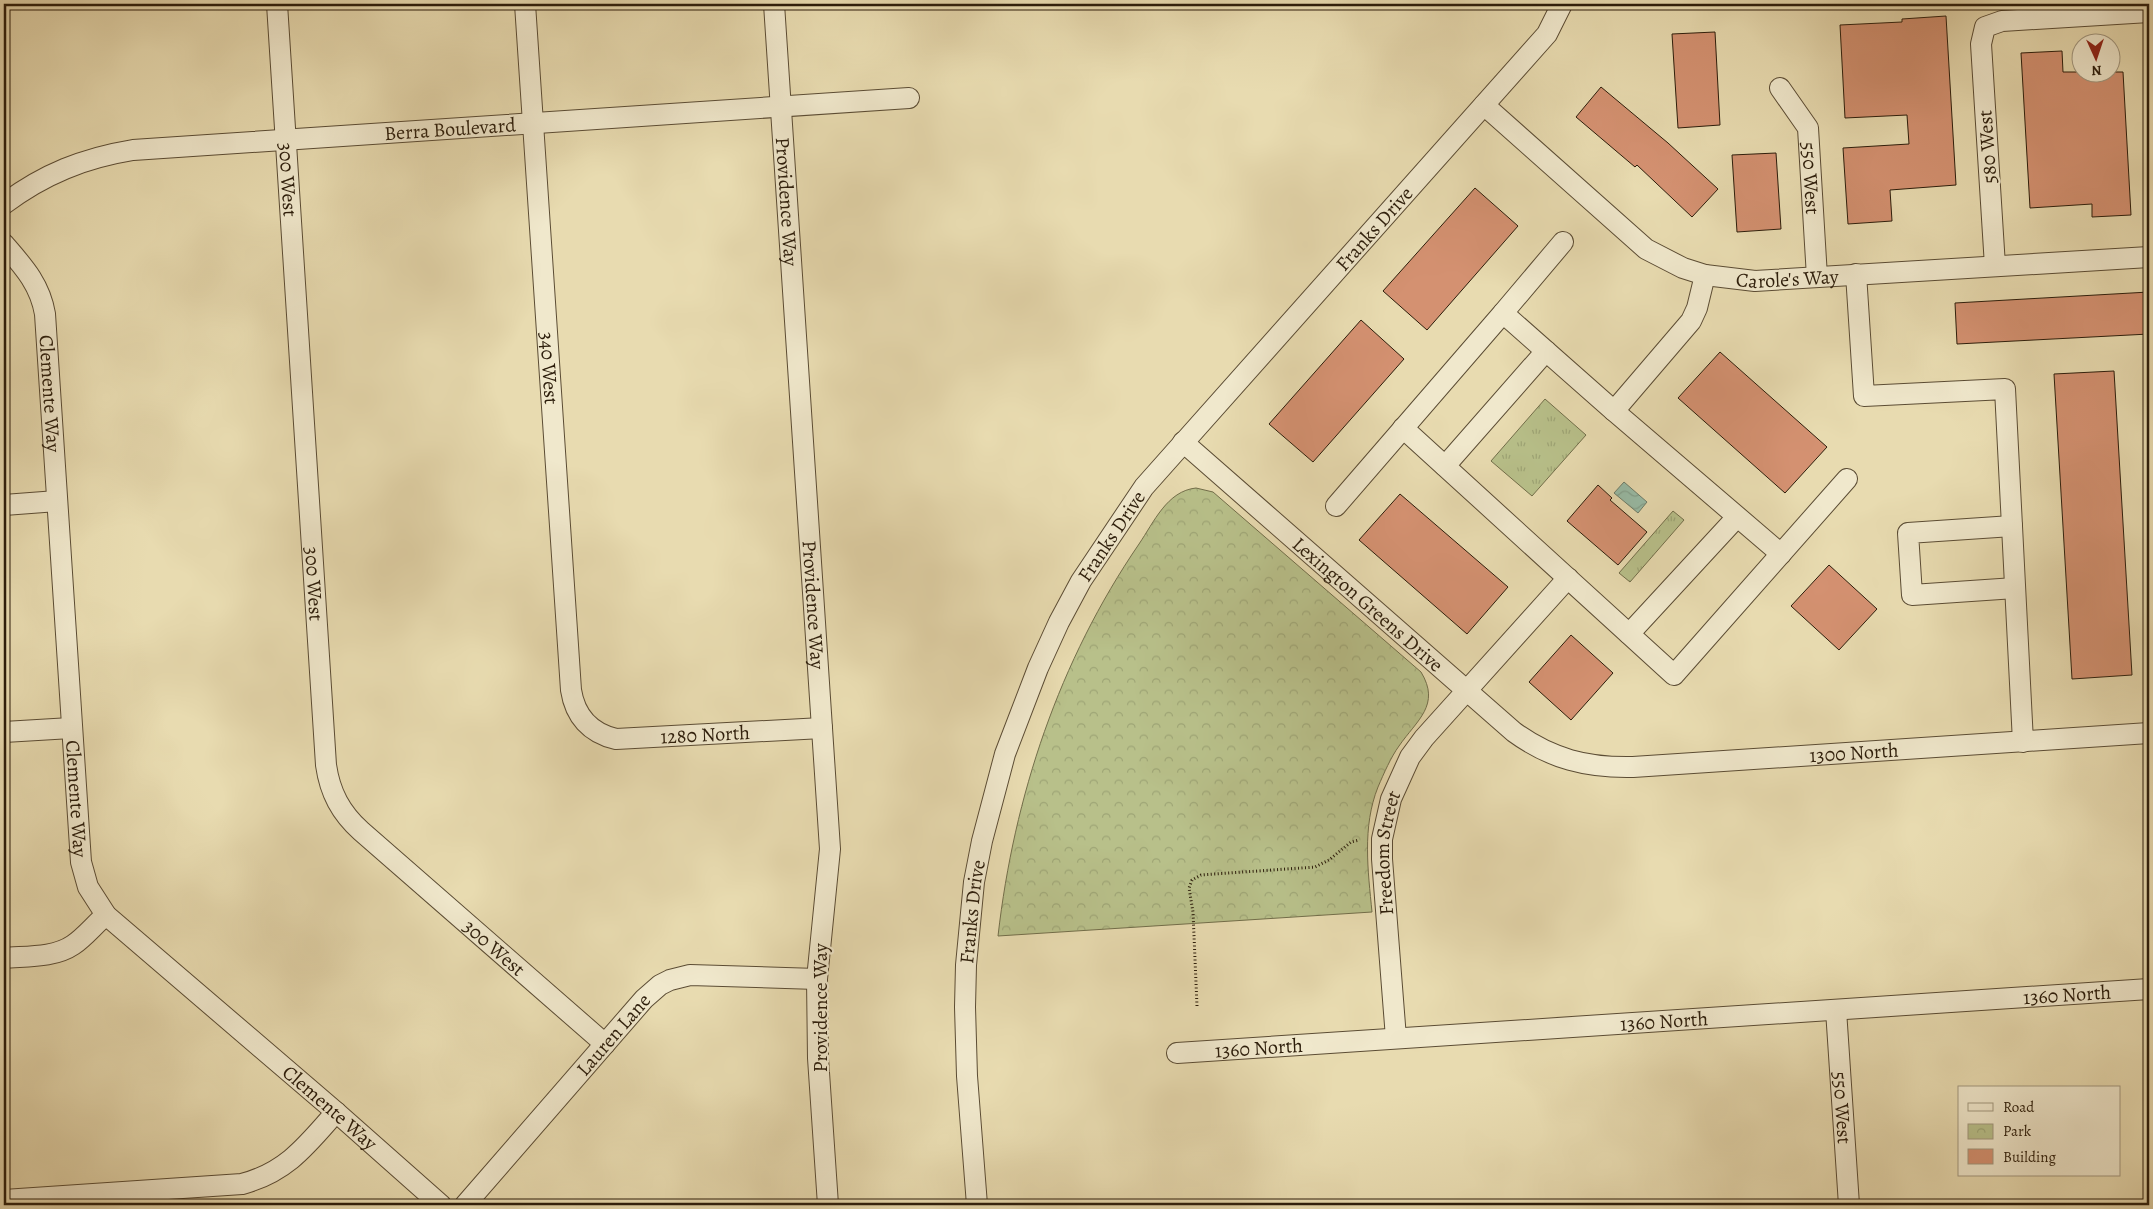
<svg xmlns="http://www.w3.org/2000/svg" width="2153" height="1209" font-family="Alegreya,serif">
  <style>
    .grass { fill: url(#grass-tufts); stroke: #726e4a }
    .park { fill: url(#park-crowns); stroke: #726e4a }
    .water { fill: url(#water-waves); stroke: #6d7c69 }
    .building { fill: #d49171; stroke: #2c1d0b }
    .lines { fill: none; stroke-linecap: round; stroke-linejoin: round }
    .minor-casing { stroke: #5b4c34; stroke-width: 22 }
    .path { stroke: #2c1d0b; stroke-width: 3; stroke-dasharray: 1 2.5; stroke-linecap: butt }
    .minor { stroke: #f0e8cc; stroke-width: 20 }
    .labels { text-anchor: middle; stroke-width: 4.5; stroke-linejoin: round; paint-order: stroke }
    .street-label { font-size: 20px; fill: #2c1d0b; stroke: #f0e8cc }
  </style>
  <defs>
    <pattern id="grass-tufts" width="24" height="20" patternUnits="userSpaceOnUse" patternTransform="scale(1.25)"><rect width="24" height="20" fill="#b8c08a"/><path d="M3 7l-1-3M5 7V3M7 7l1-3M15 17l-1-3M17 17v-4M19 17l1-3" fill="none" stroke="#9ea576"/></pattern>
    <pattern id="park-crowns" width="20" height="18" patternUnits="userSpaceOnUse" patternTransform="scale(1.25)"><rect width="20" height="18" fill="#b8c08a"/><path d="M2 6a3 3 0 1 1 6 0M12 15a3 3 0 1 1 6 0" fill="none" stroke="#9ea576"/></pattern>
    <pattern id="water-waves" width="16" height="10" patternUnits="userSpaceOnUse" patternTransform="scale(1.25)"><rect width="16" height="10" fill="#98bca7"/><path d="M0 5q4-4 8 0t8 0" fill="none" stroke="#83a18e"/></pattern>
  </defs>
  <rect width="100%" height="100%" fill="#e8dbb0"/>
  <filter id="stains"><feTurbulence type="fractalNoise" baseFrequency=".004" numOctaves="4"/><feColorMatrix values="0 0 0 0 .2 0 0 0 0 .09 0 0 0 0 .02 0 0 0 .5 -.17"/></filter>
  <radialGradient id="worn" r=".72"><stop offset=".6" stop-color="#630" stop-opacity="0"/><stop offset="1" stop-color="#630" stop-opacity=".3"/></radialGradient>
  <!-- grass -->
  <path class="grass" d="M 1545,399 L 1586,435 L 1532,496 L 1491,461 Z
    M 1673,511 L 1684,520 L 1630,582 L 1619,573 Z"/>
  <!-- park -->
  <path class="park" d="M 1196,488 L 1213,492 L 1421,672 C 1441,705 1417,720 1399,746 C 1391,757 1384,773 1378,787 C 1362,827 1368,871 1372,912 L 998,936 C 1014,796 1059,661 1139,544 C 1154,522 1167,491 1196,488 Z"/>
  <!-- water -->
  <path class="water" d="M 1624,482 L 1647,502 L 1638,513 L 1614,493 Z"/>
  <!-- building -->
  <path class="building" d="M 1946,16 L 1956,185 L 1890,190 L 1892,221 L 1848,224 L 1843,148 L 1909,144 L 1907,115 L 1845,118 L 1840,25 L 1902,22 L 1902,19 Z
    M 1715,32 L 1720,125 L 1678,128 L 1672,34 Z
    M 2062,51 L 2063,72 L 2123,72 L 2131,215 L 2092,217 L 2092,204 L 2030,208 L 2021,53 Z
    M 1601,87 L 1668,143 L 1718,189 L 1692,217 L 1637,165 L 1635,167 L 1576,117 Z
    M 1776,153 L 1781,229 L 1737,232 L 1732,155 Z
    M 1475,188 L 1518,226 L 1427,330 L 1383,291 Z
    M 2149,292 L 2149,334 L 1957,344 L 1955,303 Z
    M 1361,320 L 1404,359 L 1313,462 L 1269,424 Z
    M 1720,352 L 1827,447 L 1785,493 L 1678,398 Z
    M 2114,371 L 2132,675 L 2072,679 L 2054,374 Z
    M 1598,485 L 1612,498 L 1610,500 L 1647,532 L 1618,565 L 1567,521 Z
    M 1400,494 L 1508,587 L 1467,634 L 1359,540 Z
    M 1829,565 L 1877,609 L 1839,650 L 1791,606 Z
    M 1571,635 L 1613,673 L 1571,720 L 1529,682 Z"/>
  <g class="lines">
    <!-- minor casing -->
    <g class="minor-casing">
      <g id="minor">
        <path id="s1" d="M 277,4 L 326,765 C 330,793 341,813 361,831 L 605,1044"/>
        <path id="s2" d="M 525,4 L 571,690 C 575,716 590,733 616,739 L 822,728"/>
        <path id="s3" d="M 774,4 L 830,849 L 817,979 L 818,1058 L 828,1205"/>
        <path id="s4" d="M 1780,88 L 1808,128 L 1817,277"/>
        <path id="s5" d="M 1484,105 L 1646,249 L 1683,268 L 1705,275 L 1755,281 L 2149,257"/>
        <path id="s6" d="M 4,204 C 44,174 84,158 133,150 L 909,98"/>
        <path d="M 1563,242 L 1503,313 L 1614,411 L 1691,321 L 1697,308 L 1705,275"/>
        <path id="s7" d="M 4,244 C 23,266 40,284 45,314 L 81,862 L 88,887 L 106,915 L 336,1112 L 441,1205"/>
        <path d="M 1995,266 L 1981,44 L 1985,27 L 2002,21 L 2149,12"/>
        <path d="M 1856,274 L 1864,396 L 2005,389 L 2023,742"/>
        <path d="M 1614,411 L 1781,554"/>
        <path d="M 1403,428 L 1674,675 L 1847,479"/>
        <path id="s8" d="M 1183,442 L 1514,732 C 1551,759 1587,768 1633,767 L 2149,733"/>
        <path d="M 1445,466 L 1546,351"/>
        <path d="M 4,505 L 57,501"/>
        <path d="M 1336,506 L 1503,313"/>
        <path d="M 2012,526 L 1908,533 L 1912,595 L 2015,588"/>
        <path d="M 1629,634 L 1737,517"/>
        <path d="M 4,732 L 71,728"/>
        <path d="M 4,958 C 26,956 54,958 73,945 C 85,937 95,924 106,915"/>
        <path id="s9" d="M 1836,1010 L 1849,1205"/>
        <path id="s10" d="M 1396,1038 L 1382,859 L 1382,839 L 1391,799 L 1410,757 L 1424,738 L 1568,578"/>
        <path id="s11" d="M 1177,1053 L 2149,989"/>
        <path d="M 4,1200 L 242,1184 C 287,1172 307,1145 336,1112"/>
        <path id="s12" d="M 465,1205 L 644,999 L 660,985 L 670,980 L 690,975 L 817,979"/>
        <path id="s13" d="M 977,1205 L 967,1076 L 965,1007 L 966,965 L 974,882 L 982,841 L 1005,754 L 1038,668 L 1059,622 L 1081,581 L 1144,487 L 1547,34 L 1562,4"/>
      </g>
    </g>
    <!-- path -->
    <path class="path" d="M 1197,1006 L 1193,912 L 1189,888 L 1192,880 L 1201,875 L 1315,867 L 1329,860 L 1351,842 L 1359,840"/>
    <!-- minor -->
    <use href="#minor" class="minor"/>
  </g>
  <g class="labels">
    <!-- street labels -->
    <g class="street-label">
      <text dy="7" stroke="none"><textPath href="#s6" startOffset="459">Berra Boulevard</textPath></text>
      <text transform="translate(1987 147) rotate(-94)" y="7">580 West</text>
      <text dy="7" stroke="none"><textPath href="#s4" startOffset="99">550 West</textPath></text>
      <text dy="7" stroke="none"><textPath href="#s1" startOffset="176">300 West</textPath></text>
      <text dy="7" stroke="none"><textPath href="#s3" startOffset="198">Providence Way</textPath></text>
      <text dy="7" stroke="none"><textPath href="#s13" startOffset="1104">Franks Drive</textPath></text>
      <text dy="7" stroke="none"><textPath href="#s5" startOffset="364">Carole's Way</textPath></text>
      <text dy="7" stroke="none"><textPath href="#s2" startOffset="365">340 West</textPath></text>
      <text dy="7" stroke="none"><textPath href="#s7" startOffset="162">Clemente Way</textPath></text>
      <text dy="7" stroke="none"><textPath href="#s13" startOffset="699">Franks Drive</textPath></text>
      <text dy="7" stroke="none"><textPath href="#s1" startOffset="581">300 West</textPath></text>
      <text dy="7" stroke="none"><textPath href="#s3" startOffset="602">Providence Way</textPath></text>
      <text dy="7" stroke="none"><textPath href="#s8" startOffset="246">Lexington Greens Drive</textPath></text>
      <text dy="7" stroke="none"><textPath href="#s2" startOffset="848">1280 North</textPath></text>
      <text dy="7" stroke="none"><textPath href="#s8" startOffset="788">1300 North</textPath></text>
      <text dy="7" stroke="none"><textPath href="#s7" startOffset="568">Clemente Way</textPath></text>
      <text dy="7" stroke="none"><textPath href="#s10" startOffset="186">Freedom Street</textPath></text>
      <text dy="7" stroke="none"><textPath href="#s13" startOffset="294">Franks Drive</textPath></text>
      <text dy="7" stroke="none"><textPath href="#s1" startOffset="1016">300 West</textPath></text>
      <text dy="7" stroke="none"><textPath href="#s11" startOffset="892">1360 North</textPath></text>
      <text transform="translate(820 1008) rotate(-90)" y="7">Providence Way</text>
      <text dy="7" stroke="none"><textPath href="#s11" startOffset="488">1360 North</textPath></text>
      <text dy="7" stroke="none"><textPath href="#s12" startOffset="226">Lauren Lane</textPath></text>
      <text dy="7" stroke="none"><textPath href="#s11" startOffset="82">1360 North</textPath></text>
      <text dy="7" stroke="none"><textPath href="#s9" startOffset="98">550 West</textPath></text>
      <text dy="7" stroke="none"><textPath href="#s7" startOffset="986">Clemente Way</textPath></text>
    </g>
  </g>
  <!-- margin -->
  <rect width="2153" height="1209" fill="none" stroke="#e8dbb0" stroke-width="20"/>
  <rect x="5" y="5" width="2143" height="1199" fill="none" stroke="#2c1d0b" stroke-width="2.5"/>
  <rect x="10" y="10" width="2133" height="1189" fill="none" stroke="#2c1d0b"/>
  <!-- legend -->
  <rect x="1958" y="1086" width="162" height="90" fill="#f0e8cc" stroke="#a2977f"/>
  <rect x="1968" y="1103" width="25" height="8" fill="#f0e8cc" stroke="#a2977f"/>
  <text x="2003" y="1112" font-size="15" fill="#2c1d0b">Road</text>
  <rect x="1968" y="1124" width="25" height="15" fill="url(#park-crowns)" stroke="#a2977f"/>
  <text x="2003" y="1136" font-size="15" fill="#2c1d0b">Park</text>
  <rect x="1968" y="1149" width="25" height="15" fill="#d49171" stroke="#a2977f"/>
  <text x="2003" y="1162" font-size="15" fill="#2c1d0b">Building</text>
  <!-- north arrow -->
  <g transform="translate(2096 58) rotate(177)"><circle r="24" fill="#f0e8cc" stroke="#a2977f"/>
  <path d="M0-4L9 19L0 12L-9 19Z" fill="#8f2418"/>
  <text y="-8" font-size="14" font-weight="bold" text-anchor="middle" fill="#2c1d0b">N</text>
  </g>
  <rect width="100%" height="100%" filter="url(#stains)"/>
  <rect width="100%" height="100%" fill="url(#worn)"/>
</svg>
